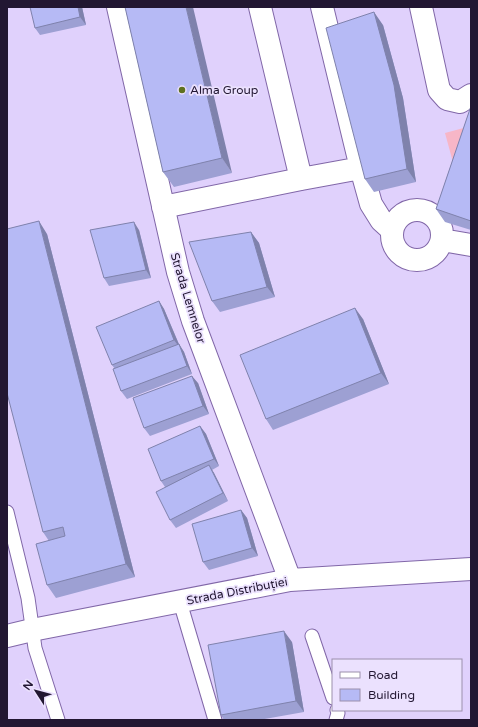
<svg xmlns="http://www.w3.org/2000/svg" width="478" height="727" font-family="'Varela Round',sans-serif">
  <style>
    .green { fill: #f7b6c7 }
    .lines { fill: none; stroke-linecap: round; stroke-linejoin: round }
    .lane-casing { stroke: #8167a8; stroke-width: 15 }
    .street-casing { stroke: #8167a8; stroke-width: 24 }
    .lane { stroke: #fff; stroke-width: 13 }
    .street { stroke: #fff; stroke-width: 22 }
    .wall { fill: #9da0d3 }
    .shaded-wall { fill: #7f82ac }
    .building { fill: #b6baf5; stroke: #7f82ac }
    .poi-dot { fill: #5e7120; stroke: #ebe1fe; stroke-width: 1.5 }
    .labels { text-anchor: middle; stroke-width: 3.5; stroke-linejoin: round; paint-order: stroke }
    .poi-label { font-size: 12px; fill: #221732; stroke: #ebe1fe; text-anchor: start }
    .street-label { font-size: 12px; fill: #221732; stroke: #ebe1fe }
  </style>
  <rect width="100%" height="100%" fill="#e0d1fc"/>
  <!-- green -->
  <path class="green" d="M 471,126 L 457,177 L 445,133 Z"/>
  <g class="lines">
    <!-- lane casing -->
    <g class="lane-casing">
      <path id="lane" d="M 7,512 L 28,598 L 35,648 L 58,720
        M 180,602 L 215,720
        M 312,636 L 333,698
        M 336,720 L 338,713 L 337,710"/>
    </g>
    <!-- street casing -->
    <g class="street-casing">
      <path id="street" d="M 118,7 L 178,272 L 193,321 L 290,580
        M 260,7 L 301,179
        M 322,7 L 361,168 L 371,204 L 381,220 L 392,230
        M 421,7 L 439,90 L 447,99 L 460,102 L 471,95
        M 163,207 L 301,179 L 361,168
        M392 235a25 25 0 1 1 50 0a25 25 0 1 1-50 0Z
        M 442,240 L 471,245
        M 7,636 L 32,630 L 290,580 L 471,569"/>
    </g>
    <!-- lane -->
    <use href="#lane" class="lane"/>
    <!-- street -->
    <use href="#street" class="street"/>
  </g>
  <!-- wall -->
  <path class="wall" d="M 82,7 L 86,25 L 40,35 L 35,28 Z
    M 125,7 L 232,173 L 174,187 L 163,172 Z
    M 383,25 L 403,98 L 416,182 L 374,192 L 365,179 Z
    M 471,106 L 471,230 L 445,222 L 436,209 Z
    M 139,230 L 151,278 L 109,286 L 104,278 Z
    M 251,232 L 259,243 L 275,297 L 220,312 L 212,301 Z
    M 47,234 L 135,577 L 56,598 L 47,585 L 49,541 L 43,532 Z
    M 159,301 L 164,309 L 179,344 L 184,352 L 192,374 L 127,399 L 121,391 L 115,369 L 112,365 Z
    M 363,319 L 389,384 L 273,430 L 266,419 Z
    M 198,383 L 209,414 L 150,436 L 144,428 Z
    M 200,426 L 206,434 L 219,466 L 212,470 L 214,473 L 228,501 L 176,528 L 170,520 L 165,487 L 161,481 Z
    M 241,510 L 247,518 L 258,556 L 209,570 L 203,562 Z
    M 292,642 L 304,712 L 259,720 L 224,720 L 221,715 Z"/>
  <!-- shaded-wall -->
  <path class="shaded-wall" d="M 78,7 L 82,7 L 86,25 L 80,17 Z
    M 186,7 L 193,7 L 232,173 L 222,158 Z
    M 374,12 L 383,25 L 403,98 L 416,182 L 407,169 Z
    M 39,221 L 47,234 L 135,577 L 126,564 Z
    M 134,222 L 139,230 L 151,278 L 146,270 Z
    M 251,232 L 259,243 L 275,297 L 267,287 Z
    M 159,301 L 164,309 L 180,347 L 179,344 L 184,352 L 192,374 L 187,366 L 180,348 L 174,340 Z
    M 355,308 L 363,319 L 389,384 L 381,373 Z
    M 192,376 L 198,383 L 209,414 L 203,406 Z
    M 200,426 L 206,434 L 219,466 L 214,459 Z
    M 209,465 L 214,473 L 228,501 L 223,493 Z
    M 241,510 L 247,518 L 258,556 L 252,548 Z
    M 284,631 L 292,642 L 304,712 L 296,701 Z"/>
  <!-- building -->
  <path class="building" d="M 30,7 L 78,7 L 80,17 L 35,28 Z
    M 125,7 L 186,7 L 222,158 L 163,172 Z
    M 374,12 L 394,85 L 407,169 L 365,179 L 326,28 Z
    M 471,106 L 471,221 L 436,209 Z
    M 39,221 L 126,564 L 47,585 L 36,544 L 65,536 L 63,527 L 43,532 L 7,393 L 7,229 Z
    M 134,222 L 146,270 L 104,278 L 90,230 Z
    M 251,232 L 267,287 L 212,301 L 189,242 Z
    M 159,301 L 174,340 L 112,365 L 96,327 Z
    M 355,308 L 381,373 L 266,419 L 240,355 Z
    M 179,344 L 187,366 L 121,391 L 113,369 Z
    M 192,376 L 203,406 L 144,428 L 133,398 Z
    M 200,426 L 214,459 L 161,481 L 148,449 Z
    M 209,465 L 223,493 L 170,520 L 156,492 Z
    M 241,510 L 252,548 L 203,562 L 192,524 Z
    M 284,631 L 296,701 L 221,715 L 208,645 Z"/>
  <!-- markers -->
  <circle class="poi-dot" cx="182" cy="90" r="4"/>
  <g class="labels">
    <!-- poi labels -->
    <g class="poi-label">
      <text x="190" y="94">Alma Group</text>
    </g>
    <!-- street labels -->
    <g class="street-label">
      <text transform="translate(188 298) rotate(73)" y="4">Strada Lemnelor</text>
      <text transform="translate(237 591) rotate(-11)" y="4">Strada Distribuției</text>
    </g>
  </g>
  <!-- border -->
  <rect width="478" height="727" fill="none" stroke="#221732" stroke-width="16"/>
  <!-- legend -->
  <rect x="332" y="659" width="130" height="52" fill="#ebe1fe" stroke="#9b90ac"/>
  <rect x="340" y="672" width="20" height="6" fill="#ffffff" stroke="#9b90ac"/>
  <text x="368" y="679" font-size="12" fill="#221732">Road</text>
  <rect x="340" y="689" width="20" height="12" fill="#b6baf5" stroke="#9b90ac"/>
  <text x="368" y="699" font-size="12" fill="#221732">Building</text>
  <!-- north arrow -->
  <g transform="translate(36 691) rotate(306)" stroke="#ebe1fe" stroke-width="3" paint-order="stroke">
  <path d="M0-3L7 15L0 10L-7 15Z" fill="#221732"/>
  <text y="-6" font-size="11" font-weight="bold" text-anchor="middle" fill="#221732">N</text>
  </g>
</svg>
